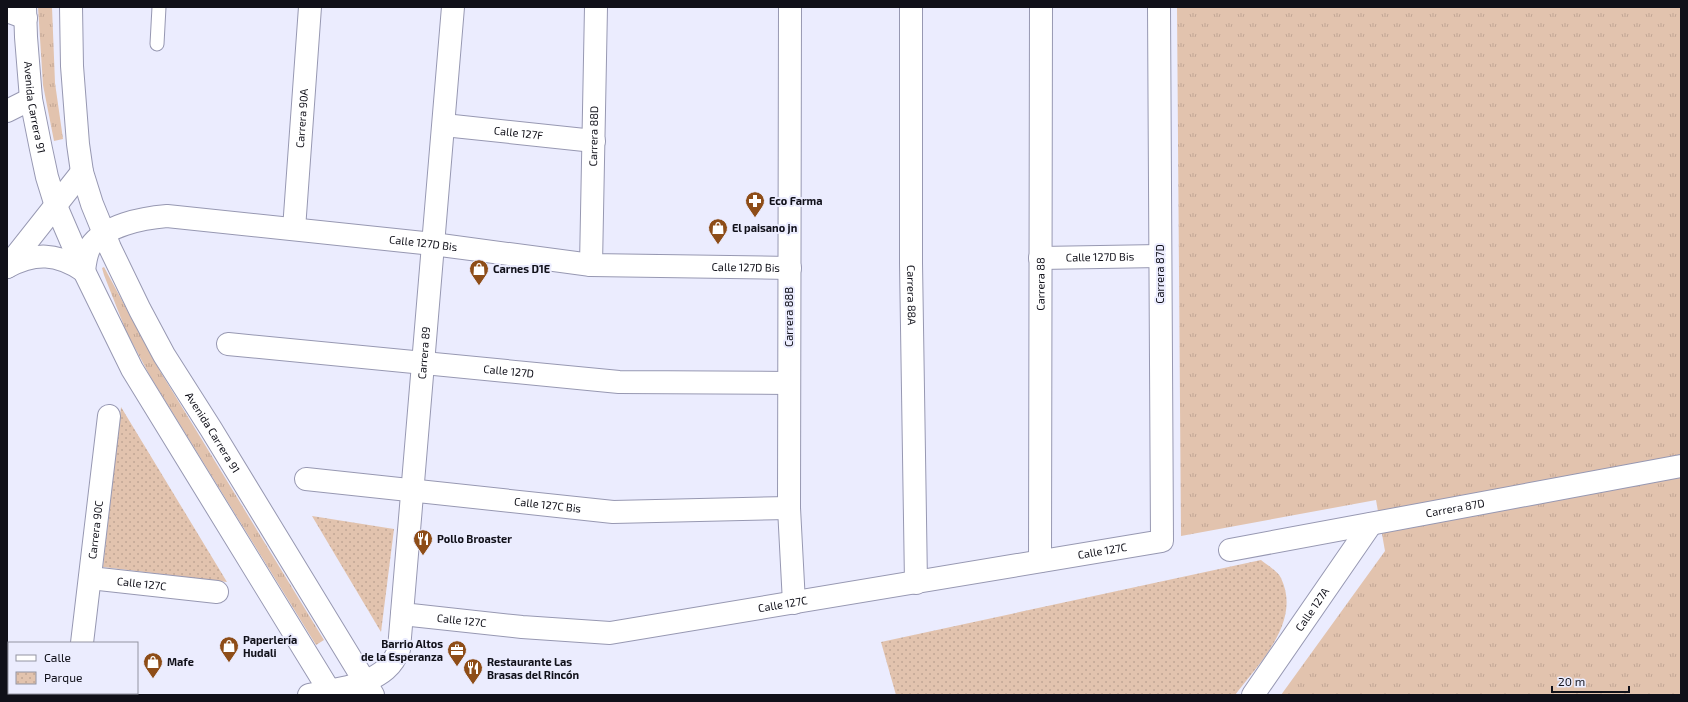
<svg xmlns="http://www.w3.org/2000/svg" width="1688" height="702" font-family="'Exo 2',sans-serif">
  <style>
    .grass { fill: url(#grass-tufts) }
    .park { fill: url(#park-dots) }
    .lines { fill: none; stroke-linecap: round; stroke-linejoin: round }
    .lane-casing { stroke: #9798b2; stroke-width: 15 }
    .street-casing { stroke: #9798b2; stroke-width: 24 }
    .secondary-casing { stroke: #9798b2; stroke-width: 24 }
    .primary-casing { stroke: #9798b2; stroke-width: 24 }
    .lane { stroke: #fff; stroke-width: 13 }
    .street { stroke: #fff; stroke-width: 22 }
    .secondary { stroke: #fff; stroke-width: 22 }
    .primary { stroke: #fff; stroke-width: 22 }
    .labels { text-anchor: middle; stroke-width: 4; stroke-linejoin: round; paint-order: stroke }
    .street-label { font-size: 11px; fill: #101019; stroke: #ebecfe }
    .poi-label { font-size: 11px; font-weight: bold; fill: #101019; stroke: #ebecfe; text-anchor: start }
  </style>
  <defs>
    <pattern id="grass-tufts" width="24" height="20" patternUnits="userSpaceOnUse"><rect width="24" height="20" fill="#e2c3ae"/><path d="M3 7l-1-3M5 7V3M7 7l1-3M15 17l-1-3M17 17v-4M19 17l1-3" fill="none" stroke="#c1a695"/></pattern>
    <pattern id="park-dots" width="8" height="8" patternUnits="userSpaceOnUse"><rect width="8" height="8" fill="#e2c3ae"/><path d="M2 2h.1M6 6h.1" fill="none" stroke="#c1a695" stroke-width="1.8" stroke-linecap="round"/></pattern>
  </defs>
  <rect width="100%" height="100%" fill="#ebecfe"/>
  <!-- grass -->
  <path class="grass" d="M 38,7 L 52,7 L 55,83 L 63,139 L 54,141 L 43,85 Z
    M 1177,7 L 1681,7 L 1681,695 L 1281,695 L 1385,551 L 1376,500 L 1181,536 Z
    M 104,267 L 160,371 L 324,640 L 316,645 L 150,376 L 126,331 L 104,275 L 102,268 Z"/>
  <!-- park -->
  <path class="park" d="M 121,407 L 227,582 L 103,567 Z
    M 312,516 L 394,529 L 381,632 Z
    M 1261,560 C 1267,565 1278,571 1281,578 C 1302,622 1259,663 1235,695 L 896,695 L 881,642 Z"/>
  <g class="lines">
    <!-- lane casing -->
    <g class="lane-casing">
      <path id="lane" d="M 157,44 L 159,7"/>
    </g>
    <!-- street casing -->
    <g class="street-casing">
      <g id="street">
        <path d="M 790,7 L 789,508 L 794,603"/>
        <path id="s1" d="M 911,7 L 911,263 L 916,583"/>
        <path d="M 7,11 L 26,18"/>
        <path d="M 7,111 L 31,99"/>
        <path id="s2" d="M 444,125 L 594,141"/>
        <path id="s3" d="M 294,229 L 310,7"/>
        <path id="s4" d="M 1040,258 L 1160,256"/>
        <path id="s5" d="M 591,265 L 596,7"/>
        <path id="s6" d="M 84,271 C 85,262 86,254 90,247 C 105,225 143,218 167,216 L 433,244 L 591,265 L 790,268"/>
        <path id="s7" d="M 228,344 L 619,382 L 789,383"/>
        <path id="s8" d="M 306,479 L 613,512 L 789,508"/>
        <path id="s9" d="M 1230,550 L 1681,466"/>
        <path id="s10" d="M 1040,561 L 1041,7"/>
        <path id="s11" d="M 90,578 L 217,592"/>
        <path id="s12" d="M 402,614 L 522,627 L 610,633 L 1162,541 L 1159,7"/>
        <path id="s13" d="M 82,643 L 109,416"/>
        <path id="s14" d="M 365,682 C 381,674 393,667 399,649 L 453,7"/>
        <path d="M 76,695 L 77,693"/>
        <path id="s15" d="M 1253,695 L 1371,524"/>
      </g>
    </g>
    <!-- secondary casing -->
    <g class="secondary-casing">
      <path id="secondary" d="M 7,267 L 82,172
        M 309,695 L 348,687 L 365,682"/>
    </g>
    <!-- primary casing -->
    <g class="primary-casing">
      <g id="primary">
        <path id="s16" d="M 25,7 L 26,37 L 31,99 L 41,149 L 47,177 L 56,206 L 84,271 L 132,369 L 332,695"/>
        <path id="s17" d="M 71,7 L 72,66 L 78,144 L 82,172 L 92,204 L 110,248 L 140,310 L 164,355 L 211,429 L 373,695"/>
        <path d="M 7,267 C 35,252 57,253 84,271"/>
      </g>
    </g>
    <!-- lane -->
    <use href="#lane" class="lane"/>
    <!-- street -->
    <use href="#street" class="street"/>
    <!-- secondary -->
    <use href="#secondary" class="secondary"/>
    <!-- primary -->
    <use href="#primary" class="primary"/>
  </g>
  <!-- icons -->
  <defs>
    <g id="pharmacy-pin" transform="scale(1)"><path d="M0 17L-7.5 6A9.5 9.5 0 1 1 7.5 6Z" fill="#8e4d18" stroke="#ebecfe"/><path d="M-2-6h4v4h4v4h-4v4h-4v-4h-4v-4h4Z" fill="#fff"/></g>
    <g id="shop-pin" transform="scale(1)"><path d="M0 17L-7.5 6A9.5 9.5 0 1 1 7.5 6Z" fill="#8e4d18" stroke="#ebecfe"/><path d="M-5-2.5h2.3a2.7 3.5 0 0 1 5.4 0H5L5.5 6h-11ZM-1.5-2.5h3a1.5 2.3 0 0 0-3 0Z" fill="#fff"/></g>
    <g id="restaurant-pin" transform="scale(1)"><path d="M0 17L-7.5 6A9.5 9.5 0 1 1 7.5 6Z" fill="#8e4d18" stroke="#ebecfe"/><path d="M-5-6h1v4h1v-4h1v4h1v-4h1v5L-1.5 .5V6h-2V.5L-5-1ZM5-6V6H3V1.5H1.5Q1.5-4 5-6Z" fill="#fff"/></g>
    <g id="office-pin" transform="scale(1)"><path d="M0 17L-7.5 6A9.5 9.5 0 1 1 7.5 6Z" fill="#8e4d18" stroke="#ebecfe"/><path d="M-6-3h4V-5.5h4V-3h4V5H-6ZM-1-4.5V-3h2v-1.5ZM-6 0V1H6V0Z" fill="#fff"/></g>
  </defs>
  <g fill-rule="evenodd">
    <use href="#pharmacy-pin" x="755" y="201"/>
    <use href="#shop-pin" x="718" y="228"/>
    <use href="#shop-pin" x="479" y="269"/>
    <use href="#restaurant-pin" x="423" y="539"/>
    <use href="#shop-pin" x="229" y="646"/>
    <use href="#office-pin" x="457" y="650"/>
    <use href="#shop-pin" x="153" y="662"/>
    <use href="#restaurant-pin" x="473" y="668"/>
  </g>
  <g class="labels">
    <!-- street labels -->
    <g class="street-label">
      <text dy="4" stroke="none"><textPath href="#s16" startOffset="101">Avenida Carrera 91</textPath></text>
      <text dy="4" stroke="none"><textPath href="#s3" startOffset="111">Carrera 90A</textPath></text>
      <text dy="4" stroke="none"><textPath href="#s2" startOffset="75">Calle 127F</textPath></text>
      <text dy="4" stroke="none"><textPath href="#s5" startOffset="129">Carrera 88D</textPath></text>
      <text dy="4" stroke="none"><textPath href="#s6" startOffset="368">Calle 127D Bis</textPath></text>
      <text dy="4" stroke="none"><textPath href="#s4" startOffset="60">Calle 127D Bis</textPath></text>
      <text dy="4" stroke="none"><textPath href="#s6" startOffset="692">Calle 127D Bis</textPath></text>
      <text transform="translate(1160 274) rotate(-90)" y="4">Carrera 87D</text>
      <text dy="4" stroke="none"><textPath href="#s10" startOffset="277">Carrera 88</textPath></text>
      <text dy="4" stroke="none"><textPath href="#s1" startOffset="288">Carrera 88A</textPath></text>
      <text transform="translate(789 317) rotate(-90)" y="4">Carrera 88B</text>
      <text dy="4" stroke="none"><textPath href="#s14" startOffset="346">Carrera 89</textPath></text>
      <text dy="4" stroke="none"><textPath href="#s7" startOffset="282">Calle 127D</textPath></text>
      <text dy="4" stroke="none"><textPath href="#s17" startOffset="458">Avenida Carrera 91</textPath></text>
      <text dy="4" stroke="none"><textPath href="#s8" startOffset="243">Calle 127C Bis</textPath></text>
      <text dy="4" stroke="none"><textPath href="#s9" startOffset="229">Carrera 87D</textPath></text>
      <text dy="4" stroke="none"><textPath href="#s13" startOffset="114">Carrera 90C</textPath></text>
      <text dy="4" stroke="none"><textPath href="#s12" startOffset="708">Calle 127C</textPath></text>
      <text dy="4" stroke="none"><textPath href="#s11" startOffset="52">Calle 127C</textPath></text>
      <text dy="4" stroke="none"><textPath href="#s12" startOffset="384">Calle 127C</textPath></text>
      <text dy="4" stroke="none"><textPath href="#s15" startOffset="104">Calle 127A</textPath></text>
      <text dy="4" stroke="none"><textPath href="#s12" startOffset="60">Calle 127C</textPath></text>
    </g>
    <!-- poi labels -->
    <g class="poi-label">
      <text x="769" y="205">Eco Farma</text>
      <text x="732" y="232">El paisano jn</text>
      <text x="493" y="273">Carnes D1E</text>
      <text x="437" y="543">Pollo Broaster</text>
      <text x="243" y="644">Paperlería<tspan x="243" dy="13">Hudali</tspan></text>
      <text x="443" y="648" text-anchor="end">Barrio Altos<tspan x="443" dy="13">de la Esperanza</tspan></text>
      <text x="167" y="666">Mafe</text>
      <text x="487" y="666">Restaurante Las<tspan x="487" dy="13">Brasas del Rincón</tspan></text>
    </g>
  </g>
  <!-- border -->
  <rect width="1688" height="702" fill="none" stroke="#101019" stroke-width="16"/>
  <!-- legend -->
  <rect x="8" y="642" width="130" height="52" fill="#ebecfe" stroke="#9394a2"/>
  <rect x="16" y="655" width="20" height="6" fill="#ffffff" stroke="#9394a2"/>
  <text x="44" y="662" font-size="12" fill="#101019">Calle</text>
  <rect x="16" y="672" width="20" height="12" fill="url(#park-dots)" stroke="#9394a2"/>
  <text x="44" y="682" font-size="12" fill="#101019">Parque</text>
  <!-- scale -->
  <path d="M1552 686v6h77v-6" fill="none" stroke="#101019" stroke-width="2"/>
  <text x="1558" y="686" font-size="12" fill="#101019" stroke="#ebecfe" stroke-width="3" paint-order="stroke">20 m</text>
</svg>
